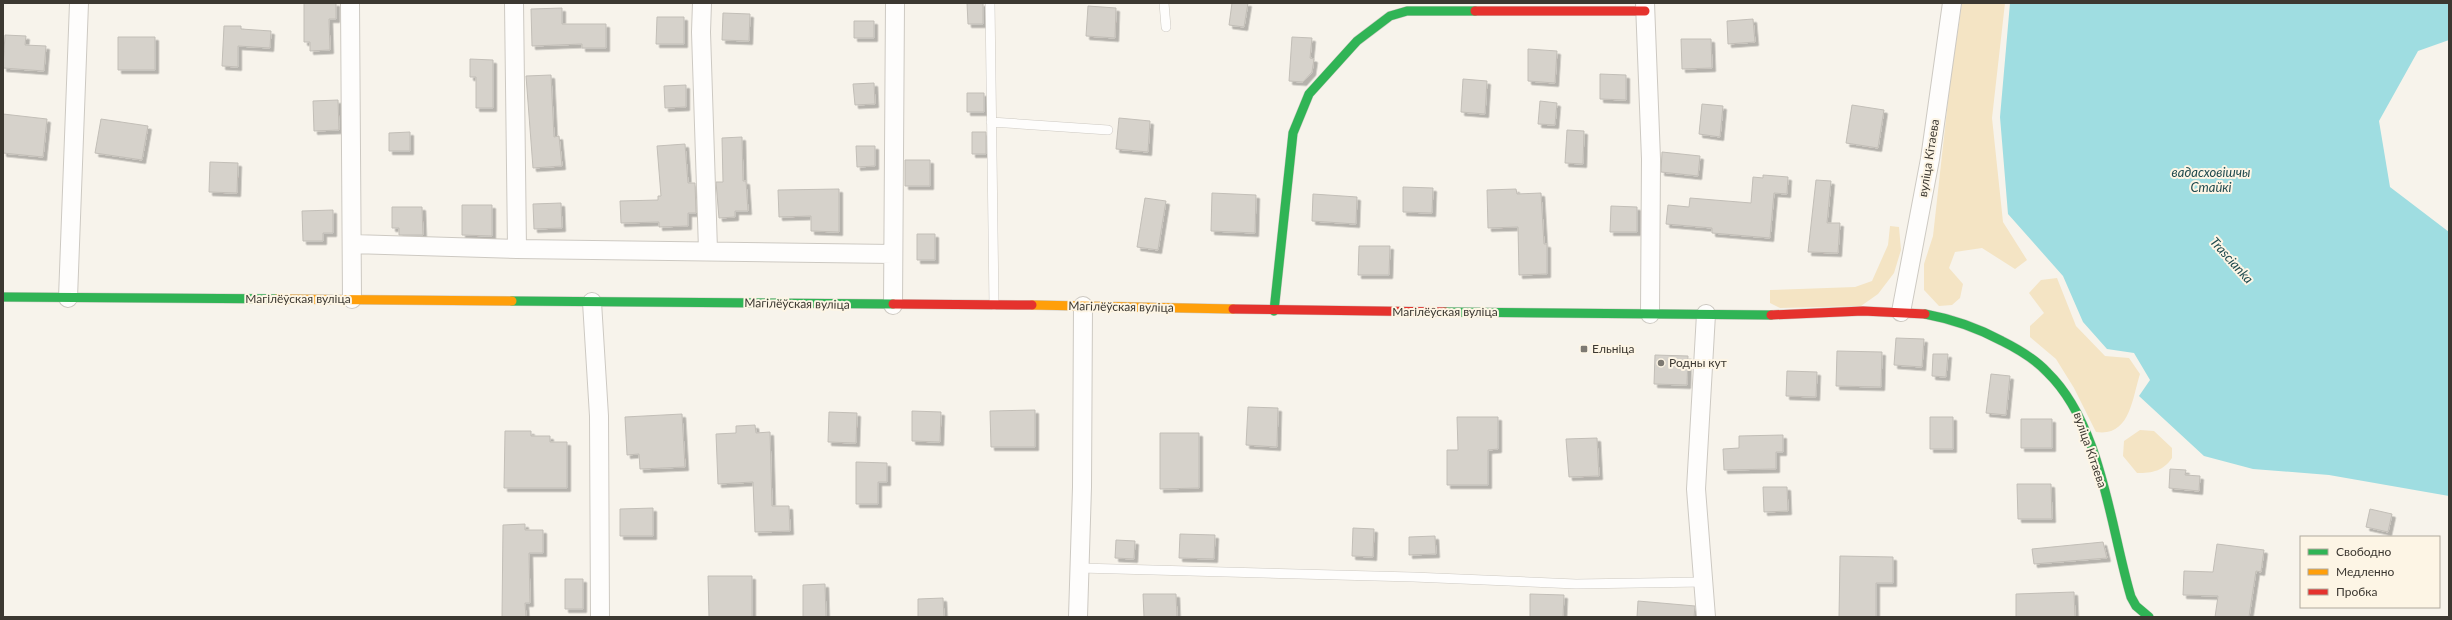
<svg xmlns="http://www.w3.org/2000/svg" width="2452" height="620" font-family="Lato,sans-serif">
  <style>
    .green { fill: #f4e4c4 }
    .water { fill: #9fdde1 }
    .building { fill: #d6d2cb; stroke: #c2beb7; filter: url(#shadow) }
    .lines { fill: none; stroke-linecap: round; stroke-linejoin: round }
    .lane-casing { stroke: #cdc9c2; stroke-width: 10 }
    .street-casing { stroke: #cdc9c2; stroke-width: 20 }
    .fast-casing { stroke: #cdc9c2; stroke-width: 10 }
    .slow-casing { stroke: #cdc9c2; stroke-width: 10 }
    .jam-casing { stroke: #cdc9c2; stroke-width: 10 }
    .lane { stroke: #fefdfc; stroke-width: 9 }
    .street { stroke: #fefdfc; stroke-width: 18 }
    .fast { stroke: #30b455; stroke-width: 9 }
    .slow { stroke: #ff9f0a; stroke-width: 9 }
    .jam { stroke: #e5322d; stroke-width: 9 }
    .poi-dot { fill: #7d7972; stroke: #fdf5e5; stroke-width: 1.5 }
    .labels { text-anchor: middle; stroke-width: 4; stroke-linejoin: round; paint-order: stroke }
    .street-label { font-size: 12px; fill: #3c3831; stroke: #fdf5e5 }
    .poi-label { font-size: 12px; fill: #3c3831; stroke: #fdf5e5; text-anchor: start }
    .water-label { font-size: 13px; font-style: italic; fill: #214b4f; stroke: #fdf5e5 }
  </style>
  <defs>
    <filter id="shadow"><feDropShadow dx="3.5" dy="3.5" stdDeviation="0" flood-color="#0004"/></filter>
  </defs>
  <rect width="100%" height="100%" fill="#f7f3eb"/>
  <!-- green -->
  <path class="green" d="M 1962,3 L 2005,3 L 1992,118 L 2003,222 L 2027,260 L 2015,269 L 1982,248 L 1955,252 L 1949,268 L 1963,284 L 1960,298 L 1952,305 L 1939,306 L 1924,290 L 1924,264 L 1933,236 L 1950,83 Z
    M 1890,226 L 1899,227 L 1901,250 L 1894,273 L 1878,294 L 1861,306 L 1780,308 L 1770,303 L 1770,290 L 1855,287 L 1872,281 L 1888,245 Z
    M 2057,278 L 2076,326 L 2105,356 L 2129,358 L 2140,374 C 2132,399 2130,437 2096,432 L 2074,388 L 2056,359 L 2030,337 L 2030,326 L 2044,313 L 2029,293 L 2041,280 Z
    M 2140,430 L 2154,431 L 2172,448 L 2172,458 C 2163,471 2153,473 2137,473 L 2123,456 L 2124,441 Z"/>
  <!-- water -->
  <path class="water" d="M 2010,3 L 2449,3 L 2449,40 L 2418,51 L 2379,121 L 2390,187 L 2449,232 L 2449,496 L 2329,475 L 2253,469 L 2204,456 L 2139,396 L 2150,380 L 2134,353 L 2107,349 L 2083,322 L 2063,276 L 2008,214 L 2000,117 Z"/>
  <!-- building -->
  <path class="building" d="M 304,3 L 336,3 L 336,19 L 329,19 L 330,50 L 310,51 L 310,42 L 304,42 Z
    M 967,3 L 983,3 L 983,24 L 968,24 Z
    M 1232,3 L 1248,3 L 1244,27 L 1229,25 Z
    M 1088,6 L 1116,8 L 1115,38 L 1086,36 Z
    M 562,8 L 562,24 L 606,24 L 606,48 L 582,48 L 582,44 L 532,46 L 531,9 Z
    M 723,13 L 750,14 L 749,41 L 722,40 Z
    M 657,17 L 684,17 L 684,44 L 656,44 Z
    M 1753,19 L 1755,42 L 1728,44 L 1727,21 Z
    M 854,21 L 874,21 L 874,38 L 854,38 Z
    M 224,26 L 241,26 L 241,29 L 271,31 L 270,48 L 238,46 L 238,67 L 222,66 Z
    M 5,35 L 26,36 L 25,45 L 46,46 L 44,71 L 3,68 Z
    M 118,37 L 155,37 L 155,70 L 118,70 Z
    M 1292,37 L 1312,38 L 1310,58 L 1314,59 L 1312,72 L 1303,82 L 1289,81 Z
    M 1681,39 L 1711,39 L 1712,68 L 1682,69 Z
    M 1528,49 L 1557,51 L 1555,83 L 1528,81 Z
    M 470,59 L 493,60 L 493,108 L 476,108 L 476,77 L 470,77 Z
    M 1600,74 L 1626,75 L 1626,100 L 1600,99 Z
    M 551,75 L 554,137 L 559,136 L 562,166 L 533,168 L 526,76 Z
    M 1463,79 L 1487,81 L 1485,114 L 1461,112 Z
    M 874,83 L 875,104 L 855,105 L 853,84 Z
    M 686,85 L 686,107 L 665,108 L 664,86 Z
    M 967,93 L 984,93 L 984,112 L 967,112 Z
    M 338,100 L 339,130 L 314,131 L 313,101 Z
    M 1540,101 L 1557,103 L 1555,125 L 1538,124 Z
    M 1702,104 L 1723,106 L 1720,137 L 1699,134 Z
    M 1852,105 L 1884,110 L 1878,148 L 1846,143 Z
    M 3,114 L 47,119 L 43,157 L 3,153 Z
    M 1119,118 L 1150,121 L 1148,152 L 1116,149 Z
    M 101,119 L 148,126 L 142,160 L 95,153 Z
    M 1567,130 L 1584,131 L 1583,164 L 1565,163 Z
    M 410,132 L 410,151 L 389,151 L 389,133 Z
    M 972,132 L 986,132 L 986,154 L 972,154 Z
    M 742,137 L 743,181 L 746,181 L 748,211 L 735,211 L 735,217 L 719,218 L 716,182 L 723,182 L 722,138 Z
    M 685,144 L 688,183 L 695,183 L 696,213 L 688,213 L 688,226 L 659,227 L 659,222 L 621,223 L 620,201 L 658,200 L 658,196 L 661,196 L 657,146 Z
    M 856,146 L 875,146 L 875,166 L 857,167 Z
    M 1662,152 L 1700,156 L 1698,176 L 1661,172 Z
    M 905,160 L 930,160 L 930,186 L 905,186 Z
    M 210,162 L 238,163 L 237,193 L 209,192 Z
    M 1763,175 L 1788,177 L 1787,194 L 1774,193 L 1770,238 L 1712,233 L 1712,228 L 1666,224 L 1668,205 L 1689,207 L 1690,198 L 1751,203 L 1753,177 L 1763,178 Z
    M 1816,180 L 1831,181 L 1827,223 L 1840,223 L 1838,253 L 1808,252 Z
    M 1403,187 L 1433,188 L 1432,213 L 1403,212 Z
    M 839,189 L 839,232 L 811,231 L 811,216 L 779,217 L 778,190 Z
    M 1516,189 L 1517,194 L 1541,193 L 1544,244 L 1547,244 L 1547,274 L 1519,275 L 1518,227 L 1488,228 L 1487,190 Z
    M 1212,193 L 1256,195 L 1255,233 L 1211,231 Z
    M 1313,194 L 1357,197 L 1356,224 L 1312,221 Z
    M 1145,198 L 1166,201 L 1158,250 L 1137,247 Z
    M 561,203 L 562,228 L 534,229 L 533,204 Z
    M 462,205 L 492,205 L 492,236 L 462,235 Z
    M 1611,206 L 1637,207 L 1637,232 L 1610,232 Z
    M 392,207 L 422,207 L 423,235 L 399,235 L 399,228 L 392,228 Z
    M 333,210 L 333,233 L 323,233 L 323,241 L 303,241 L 302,211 Z
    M 917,234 L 935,234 L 935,260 L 917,260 Z
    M 1359,246 L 1390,246 L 1389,275 L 1358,275 Z
    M 1896,338 L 1924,339 L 1922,367 L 1894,365 Z
    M 1837,351 L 1882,352 L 1881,387 L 1836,386 Z
    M 1933,354 L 1948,354 L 1946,377 L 1932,376 Z
    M 1655,355 L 1688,356 L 1687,385 L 1654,384 Z
    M 1787,371 L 1817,372 L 1816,397 L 1786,396 Z
    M 1991,374 L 2010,376 L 2006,415 L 1986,413 Z
    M 1248,407 L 1278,408 L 1277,447 L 1246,445 Z
    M 1035,410 L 1035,447 L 991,447 L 990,411 Z
    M 912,411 L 941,412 L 940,442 L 912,441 Z
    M 829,412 L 857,413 L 856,443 L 828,442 Z
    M 682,414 L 685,467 L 640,469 L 639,454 L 627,455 L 625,417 Z
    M 1457,417 L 1498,417 L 1498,449 L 1488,450 L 1488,485 L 1447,485 L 1447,450 L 1458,450 Z
    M 1930,417 L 1953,417 L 1953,449 L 1930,449 Z
    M 2021,419 L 2052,419 L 2052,448 L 2021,448 Z
    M 755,425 L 756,433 L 770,432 L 772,506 L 789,506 L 790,531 L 755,532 L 753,482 L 718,484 L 716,434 L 736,433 L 736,426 Z
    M 505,431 L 531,431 L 531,436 L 550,436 L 550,442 L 567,442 L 567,488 L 504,488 Z
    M 1160,433 L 1199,433 L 1199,488 L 1160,489 Z
    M 1783,435 L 1783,452 L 1776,452 L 1776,469 L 1724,470 L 1723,449 L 1739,448 L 1739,436 Z
    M 1597,438 L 1599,476 L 1569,477 L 1566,439 Z
    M 856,462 L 887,463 L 887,482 L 878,482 L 878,504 L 856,504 Z
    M 2170,469 L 2186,470 L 2185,475 L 2200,476 L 2199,491 L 2169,488 Z
    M 2017,484 L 2051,484 L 2052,519 L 2018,519 Z
    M 1763,487 L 1787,487 L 1788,511 L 1764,512 Z
    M 653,508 L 653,536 L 620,536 L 620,509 Z
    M 2370,509 L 2392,514 L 2388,532 L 2366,527 Z
    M 525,524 L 525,530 L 543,530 L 543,553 L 529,553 L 530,603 L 525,603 L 526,617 L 502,617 L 503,525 Z
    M 1353,528 L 1374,529 L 1373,557 L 1352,556 Z
    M 1180,534 L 1215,535 L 1214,559 L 1179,558 Z
    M 1435,536 L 1436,554 L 1409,555 L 1409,537 Z
    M 1116,540 L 1135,541 L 1134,559 L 1115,558 Z
    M 2103,542 L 2107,558 L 2034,564 L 2032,549 Z
    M 2217,544 L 2264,550 L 2261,572 L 2256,571 L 2249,617 L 2215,617 L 2218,596 L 2183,595 L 2184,571 L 2213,572 Z
    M 1840,556 L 1893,557 L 1893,583 L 1876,583 L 1876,617 L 1839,617 Z
    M 708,576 L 752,576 L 752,617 L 709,617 Z
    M 565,579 L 583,579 L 583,609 L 565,609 Z
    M 825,584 L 826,617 L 803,617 L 803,585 Z
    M 2074,592 L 2075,617 L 2016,617 L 2016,594 Z
    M 1143,594 L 1176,594 L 1177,617 L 1144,617 Z
    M 1530,594 L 1564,595 L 1563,617 L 1530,617 Z
    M 943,598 L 944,617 L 918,617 L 918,599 Z
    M 1638,601 L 1695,606 L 1694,617 L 1637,617 Z"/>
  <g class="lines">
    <!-- lane casing -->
    <g class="lane-casing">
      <path id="lane" d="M 990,3 L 994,305
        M 1164,3 L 1166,27
        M 991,122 L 1108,130
        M 1080,568 L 1413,577 L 1576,584 L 1703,582"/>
    </g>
    <!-- street casing -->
    <g class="street-casing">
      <path id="street" d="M 350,3 L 352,299
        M 514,3 L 517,249
        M 702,3 L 701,32 L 708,250
        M 1645,3 L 1651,159 L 1650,314
        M 352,244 L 517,249 L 893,254
        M 68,298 L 79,3
        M 592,302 L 599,416 L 600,617
        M 893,305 L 895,3
        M 1901,312 L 1930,159 L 1952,3
        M 1706,314 L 1696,489 L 1706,617
        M 1078,617 L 1082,487 L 1083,306"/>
    </g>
    <!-- fast casing -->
    <g class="fast-casing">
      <path id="fast" d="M 3,297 L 277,299
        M 512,301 L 893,304
        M 1274,311 L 1293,133 L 1309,94 L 1357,41 L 1390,16 L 1407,11 L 1475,11
        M 1445,312 L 1771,315
        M 1925,314 C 1952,319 1978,328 2002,341 C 2018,349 2035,359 2047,372 C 2102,425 2110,527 2131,597 L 2136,606 L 2149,617"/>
    </g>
    <!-- slow casing -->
    <g class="slow-casing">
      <path id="slow" d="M 277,299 L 512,301
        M 1032,305 L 1233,309"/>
    </g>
    <!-- jam casing -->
    <g class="jam-casing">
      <path id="jam" d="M 1475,11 L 1645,11
        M 893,304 L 1032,305
        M 1233,309 L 1445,312
        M 1771,315 L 1863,311 L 1925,314"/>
    </g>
    <!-- lane -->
    <use href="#lane" class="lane"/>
    <!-- street -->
    <use href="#street" class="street"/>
    <!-- fast -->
    <use href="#fast" class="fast"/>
    <!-- slow -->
    <use href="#slow" class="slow"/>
    <!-- jam -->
    <use href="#jam" class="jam"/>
  </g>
  <!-- markers -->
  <g class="poi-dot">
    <rect x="1580" y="345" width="8" height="8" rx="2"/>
    <circle cx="1661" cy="363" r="4"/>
  </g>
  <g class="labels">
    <!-- street labels -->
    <g class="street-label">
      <text transform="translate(1929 158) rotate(-81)" y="4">вуліца Кітаева</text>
      <text x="298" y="303">Магілёўская вуліца</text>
      <text transform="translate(797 304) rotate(1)" y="4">Магілёўская вуліца</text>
      <text transform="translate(1121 307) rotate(1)" y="4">Магілёўская вуліца</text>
      <text x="1445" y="316">Магілёўская вуліца</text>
      <text transform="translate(2090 450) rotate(71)" y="4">вуліца Кітаева</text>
    </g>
    <!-- poi labels -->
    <g class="poi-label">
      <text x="1592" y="353">Ельніца</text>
      <text x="1669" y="367">Родны кут</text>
    </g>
    <!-- water labels -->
    <g class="water-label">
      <text x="2211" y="177">вадасховішчы<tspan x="2211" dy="15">Стайкі</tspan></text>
      <text transform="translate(2232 260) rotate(48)" y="5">Trascianka</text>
    </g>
  </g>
  <!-- border -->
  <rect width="2452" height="620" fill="none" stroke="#3c3831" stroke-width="8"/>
  <!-- legend -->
  <rect x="2300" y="536" width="140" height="72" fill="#fdf5e5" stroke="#b0a99d"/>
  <rect x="2308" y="549" width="20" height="6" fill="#30b455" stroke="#b0a99d"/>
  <text x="2336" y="556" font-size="12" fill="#3c3831">Свободно</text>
  <rect x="2308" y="569" width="20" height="6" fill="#ff9f0a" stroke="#b0a99d"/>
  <text x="2336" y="576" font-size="12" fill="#3c3831">Медленно</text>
  <rect x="2308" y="589" width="20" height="6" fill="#e5322d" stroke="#b0a99d"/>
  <text x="2336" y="596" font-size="12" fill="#3c3831">Пробка</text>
</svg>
